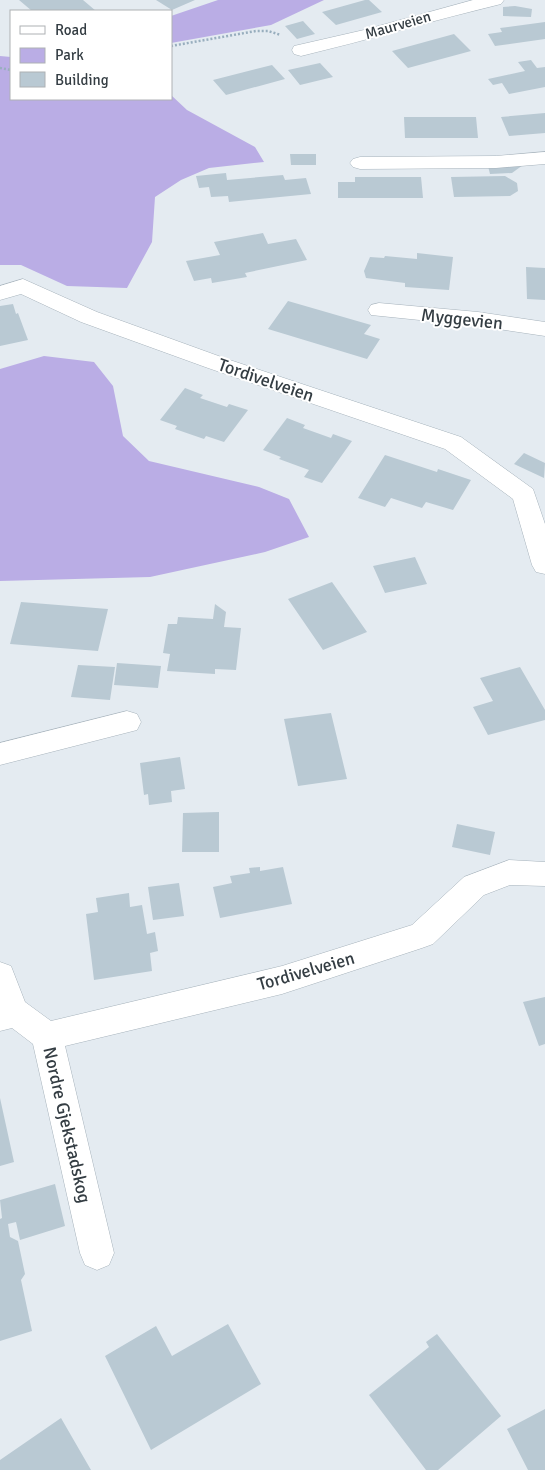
<svg xmlns="http://www.w3.org/2000/svg" width="545" height="1470" font-family="Signika,sans-serif">
  <style>
    .green { fill: #baade5 }
    .building { fill: #b9c9d3 }
    .lines { fill: none; stroke-linecap: round; stroke-linejoin: round }
    .minor-casing { stroke: #a7b3bc; stroke-width: 1 }
    .path { stroke: #98aebe; stroke-width: 2.5; stroke-dasharray: 2 2; stroke-linecap: butt }
    .minor { fill: #fff; fill-rule: evenodd }
    .labels { text-anchor: middle; stroke-width: 4; stroke-linejoin: round; paint-order: stroke }
    .far-street-label { font-size: 15px; fill: #343d43; stroke: #fff }
    .street-label { font-size: 18px; fill: #343d43; stroke: #fff }
  </style>
  <rect width="100%" height="100%" fill="#e4ebf1"/>
  <!-- green -->
  <path class="green" d="M 218,0 L 324,0 L 271,25 L 171,43 L 171,16 Z
    M 0,56 L 11,57 L 11,99 L 171,99 L 171,95 L 187,110 L 255,147 L 264,162 L 209,168 L 181,180 L 155,197 L 152,242 L 127,288 L 67,286 L 21,265 L 0,265 Z
    M 44,356 L 94,362 L 113,386 L 123,436 L 149,461 L 259,487 L 289,499 L 309,537 L 265,552 L 150,577 L 0,581 L 0,369 Z"/>
  <!-- building -->
  <path class="building" d="M 19,0 L 83,0 L 96,11 L 32,11 Z
    M 156,0 L 195,0 L 172,10 Z
    M 365,0 L 369,0 L 382,12 L 336,25 L 322,12 Z
    M 515,6 L 532,9 L 531,17 L 503,16 L 503,7 Z
    M 303,21 L 315,34 L 297,39 L 285,26 Z
    M 545,22 L 545,39 L 495,46 L 488,34 L 502,32 L 500,28 Z
    M 454,34 L 471,51 L 408,68 L 392,51 Z
    M 531,60 L 537,68 L 545,67 L 545,87 L 509,94 L 502,83 L 493,85 L 488,79 L 525,71 L 518,62 Z
    M 320,63 L 333,77 L 300,85 L 288,70 Z
    M 272,65 L 285,79 L 226,95 L 213,80 Z
    M 545,113 L 545,133 L 509,136 L 501,117 Z
    M 404,117 L 476,117 L 478,138 L 405,138 Z
    M 290,154 L 316,154 L 316,165 L 291,165 Z
    M 523,165 L 512,173 L 490,174 L 488,166 Z
    M 226,173 L 227,180 L 283,175 L 285,180 L 306,178 L 311,194 L 229,202 L 228,196 L 211,197 L 209,187 L 199,188 L 196,176 Z
    M 505,176 L 517,183 L 518,191 L 510,196 L 454,197 L 451,177 Z
    M 355,177 L 421,177 L 423,198 L 338,198 L 338,182 L 355,182 Z
    M 263,233 L 268,244 L 296,239 L 307,260 L 245,273 L 247,277 L 212,283 L 211,278 L 194,281 L 186,261 L 220,255 L 214,242 Z
    M 417,253 L 453,257 L 449,290 L 405,287 L 405,283 L 366,278 L 364,271 L 370,257 L 384,258 L 385,256 L 417,259 Z
    M 526,267 L 545,268 L 545,300 L 527,299 Z
    M 288,301 L 371,325 L 364,334 L 380,339 L 367,359 L 268,329 Z
    M 13,304 L 16,314 L 18,313 L 28,340 L 0,346 L 0,306 Z
    M 185,388 L 203,395 L 200,398 L 227,407 L 229,404 L 248,410 L 224,442 L 206,436 L 204,439 L 175,429 L 177,426 L 160,420 Z
    M 287,418 L 305,425 L 303,428 L 331,438 L 333,434 L 352,441 L 322,483 L 304,477 L 309,470 L 279,459 L 281,457 L 263,450 Z
    M 524,453 L 545,463 L 544,478 L 514,464 Z
    M 385,455 L 437,472 L 438,469 L 471,480 L 453,510 L 426,502 L 422,508 L 391,498 L 385,507 L 358,498 Z
    M 415,557 L 427,584 L 385,593 L 373,566 Z
    M 332,582 L 367,632 L 323,650 L 288,599 Z
    M 21,602 L 108,609 L 98,651 L 10,644 Z
    M 215,604 L 226,612 L 224,627 L 241,628 L 236,670 L 215,669 L 215,674 L 167,671 L 170,654 L 163,653 L 168,624 L 177,624 L 178,617 L 213,619 Z
    M 117,663 L 161,666 L 158,688 L 114,685 Z
    M 78,665 L 115,667 L 110,700 L 71,697 Z
    M 520,667 L 545,710 L 545,720 L 488,735 L 473,707 L 493,701 L 480,678 Z
    M 331,713 L 347,779 L 298,786 L 284,719 Z
    M 180,757 L 185,789 L 171,791 L 172,802 L 149,805 L 148,794 L 144,795 L 140,763 Z
    M 219,812 L 219,852 L 182,852 L 183,813 Z
    M 457,824 L 495,832 L 490,855 L 452,847 Z
    M 260,867 L 260,871 L 283,867 L 292,904 L 220,918 L 213,887 L 232,883 L 230,876 L 250,873 L 249,868 Z
    M 179,883 L 184,916 L 153,920 L 148,887 Z
    M 129,893 L 130,907 L 142,905 L 147,934 L 155,932 L 158,951 L 150,953 L 152,971 L 94,980 L 86,914 L 98,912 L 96,898 Z
    M 545,997 L 545,1044 L 539,1046 L 523,1002 Z
    M 0,1098 L 14,1162 L 0,1166 Z
    M 55,1184 L 65,1226 L 20,1240 L 16,1222 L 8,1224 L 10,1237 L 18,1241 L 25,1274 L 21,1280 L 32,1331 L 0,1341 L 0,1219 L 2,1218 L 0,1200 Z
    M 228,1324 L 261,1384 L 151,1450 L 105,1356 L 156,1326 L 172,1356 Z
    M 437,1334 L 501,1416 L 438,1470 L 426,1470 L 369,1395 L 429,1347 L 426,1342 Z
    M 545,1409 L 545,1470 L 528,1470 L 507,1429 Z
    M 61,1418 L 91,1470 L 0,1470 L 0,1460 Z"/>
  <g class="lines">
    <!-- minor casing -->
    <g class="minor-casing">
      <path id="minor" d="M 473,0 L 504,0 L 501,4 C 434,20 368,40 301,56 L 294,54 L 292,50 L 294,46 L 364,30 Z
        M 545,152 L 545,164 L 496,168 L 360,169 L 353,167 L 350,163 L 353,159 L 360,157 L 496,156 Z
        M 23,279 L 97,312 L 224,358 L 461,437 L 533,489 L 545,524 L 545,574 L 536,572 L 532,565 L 513,499 L 445,449 L 208,368 L 81,322 L 21,294 L 0,300 L 0,286 Z
        M 379,303 L 478,312 L 545,322 L 545,336 L 478,326 L 371,315 L 368,310 L 371,305 Z
        M 127,711 L 137,714 L 141,722 L 137,730 L 0,765 L 0,743 Z
        M 509,860 L 545,862 L 545,886 L 510,885 L 484,895 L 433,944 L 422,948 L 282,994 L 65,1046 L 114,1253 L 109,1265 L 97,1270 L 85,1265 L 80,1253 L 33,1044 L 12,1028 L 0,1031 L 0,962 L 11,966 L 25,1002 L 51,1021 L 282,966 L 412,925 L 464,877 Z"/>
    </g>
    <!-- path -->
    <path class="path" d="M 171,46 L 256,31 L 268,31 L 281,35
      M 0,68 L 11,70"/>
    <!-- minor -->
    <use href="#minor" class="minor"/>
  </g>
  <g class="labels">
    <!-- far-street labels -->
    <g class="far-street-label">
      <text transform="translate(398 25) rotate(-16)" y="5">Maurveien</text>
    </g>
    <!-- street labels -->
    <g class="street-label">
      <text transform="translate(462 319) rotate(6)" y="6">Myggevien</text>
      <text transform="translate(266 380) rotate(19)" y="6">Tordivelveien</text>
      <text transform="translate(306 971) rotate(-16)" y="6">Tordivelveien</text>
      <text transform="translate(67 1125) rotate(77)" y="6">Nordre Gjekstadskog</text>
    </g>
  </g>
  <!-- legend -->
  <rect x="10" y="10" width="162" height="90" fill="#ffffff" stroke="#aeb1b4"/>
  <rect x="20" y="26" width="25" height="8" fill="#ffffff" stroke="#aeb1b4"/>
  <text x="55" y="35" font-size="15" fill="#343d43">Road</text>
  <rect x="20" y="48" width="25" height="15" fill="#baade5" stroke="#aeb1b4"/>
  <text x="55" y="60" font-size="15" fill="#343d43">Park</text>
  <rect x="20" y="72" width="25" height="15" fill="#b9c9d3" stroke="#aeb1b4"/>
  <text x="55" y="85" font-size="15" fill="#343d43">Building</text>
</svg>
